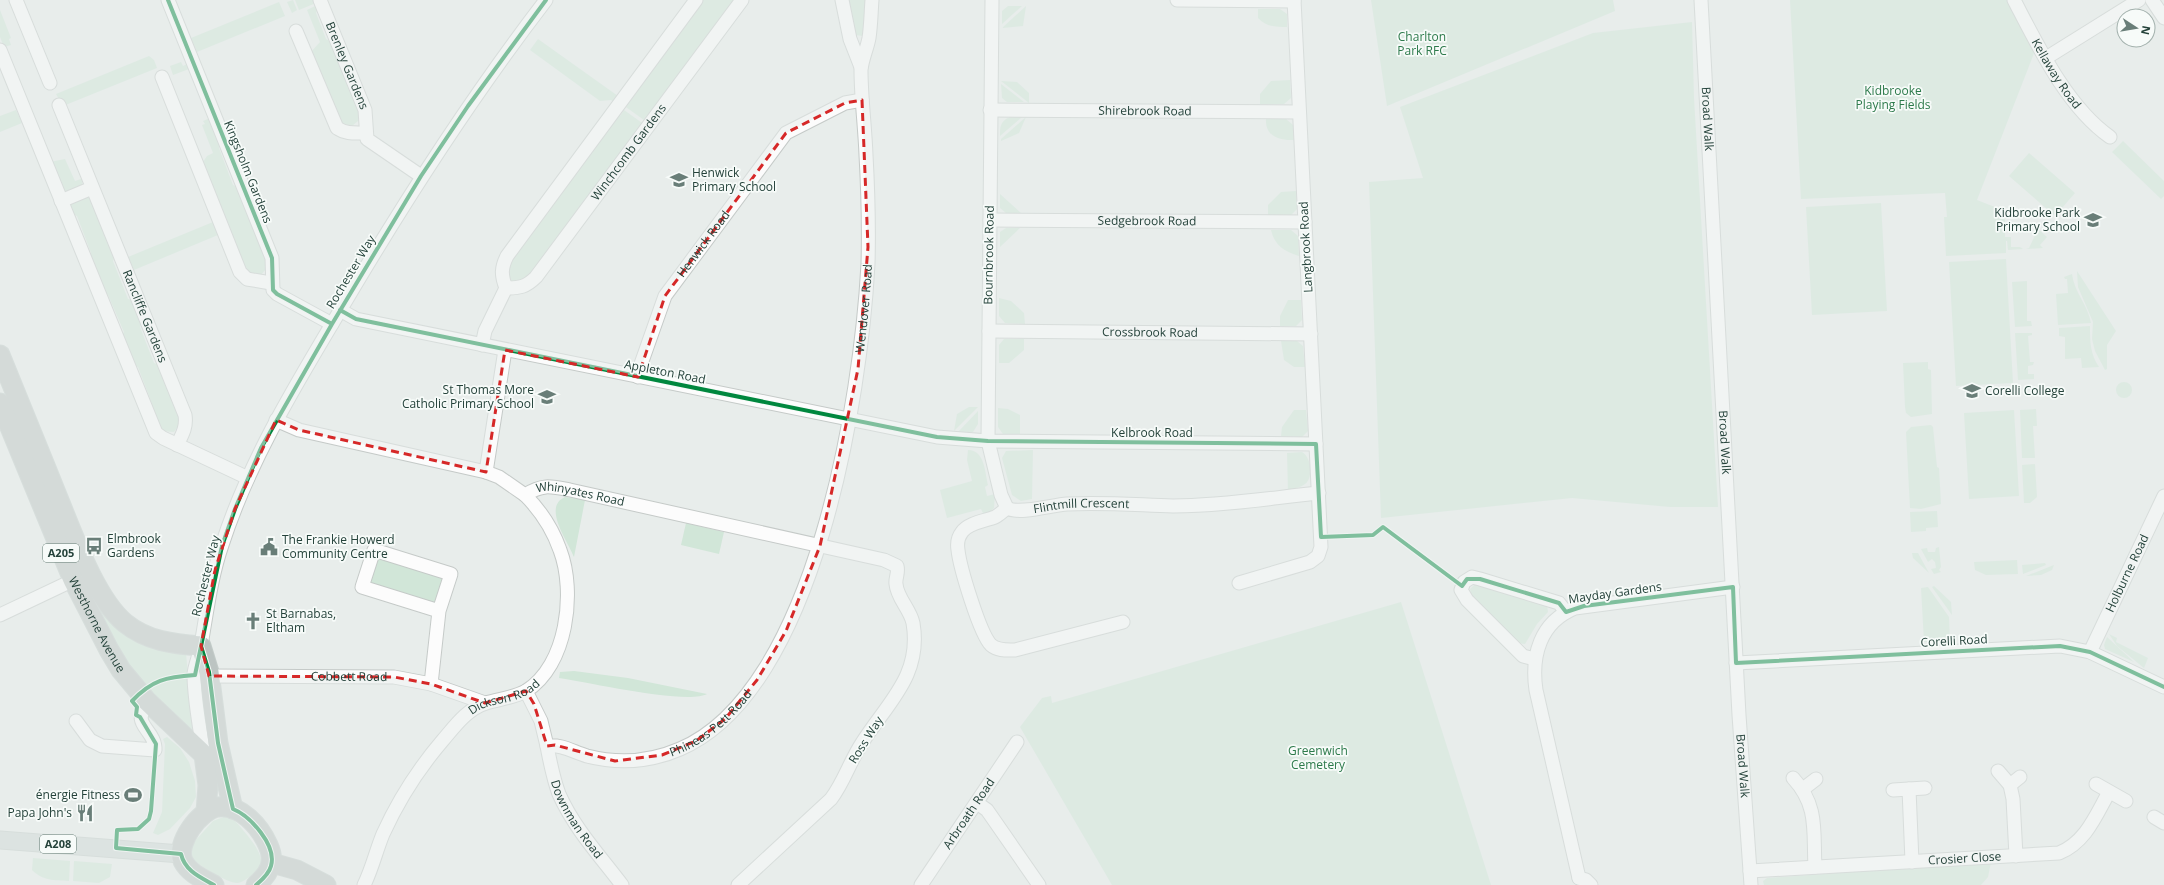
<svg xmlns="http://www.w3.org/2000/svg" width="2164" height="885" font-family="'Open Sans',sans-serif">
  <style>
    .green { fill: #d1e6d8 }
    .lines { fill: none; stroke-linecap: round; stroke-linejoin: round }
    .minor-casing { stroke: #c5cac8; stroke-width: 15 }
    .major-casing { stroke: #c3ccc9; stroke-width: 19 }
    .highway-casing { stroke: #c3ccc9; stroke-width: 21 }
    .minor { stroke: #fcfcfc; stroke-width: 13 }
    .major { stroke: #cfd7d5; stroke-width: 17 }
    .highway { stroke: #bcc4c2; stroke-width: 19 }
    .cycleway-casing { stroke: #f7fbf9; stroke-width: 6 }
    .cycleway { stroke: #00873e; stroke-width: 4 }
    .marked { fill: none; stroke: #d62828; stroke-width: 3; stroke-dasharray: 8 5; stroke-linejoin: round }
    .labels { text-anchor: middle; stroke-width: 3.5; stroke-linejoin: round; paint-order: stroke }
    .shield { fill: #f7fbf9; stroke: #637a73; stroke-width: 1 }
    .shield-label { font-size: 11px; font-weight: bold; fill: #24423a }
    .park-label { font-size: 12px; fill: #2d7a4b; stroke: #f7fbf9 }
    .street-label { font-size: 12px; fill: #24423a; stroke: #f7fbf9 }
    .poi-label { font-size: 12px; fill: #24423a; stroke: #f7fbf9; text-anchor: start }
  </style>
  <rect width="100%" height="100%" fill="#e8edeb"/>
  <!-- green -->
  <path class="green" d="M 293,0 L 297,10 L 292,13 L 287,2 Z
    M 295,0 L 315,0 L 316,3 L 299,10 Z
    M 700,0 L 738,0 L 651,116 L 648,115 L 644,120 L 623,105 Z
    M 846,0 L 868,0 L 863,36 L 855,35 Z
    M 1371,0 L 1613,0 L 1615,11 L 1387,106 Z
    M 1790,0 L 2011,0 L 2036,48 L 1977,200 L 2005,211 L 2005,237 L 2011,237 L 2011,247 L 2020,247 L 2023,249 L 2008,250 L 2007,241 L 2006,241 L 2006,253 L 1946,256 L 1944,217 L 1947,217 L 1945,193 L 1801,199 Z
    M 279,2 L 285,16 L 197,52 L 191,38 Z
    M 317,5 L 318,9 L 316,13 L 326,39 L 332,42 L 359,110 L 358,121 L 352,126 L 340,123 L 310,53 L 320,42 L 307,10 Z
    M 1008,6 L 1022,6 L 1002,24 L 1002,11 Z
    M 1026,6 L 1023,26 L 1002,28 Z
    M 1258,9 L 1280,9 L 1287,14 L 1287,27 C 1276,27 1266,27 1258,18 Z
    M 0,10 L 11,38 L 9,39 L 11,45 L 4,47 L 0,37 Z
    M 1692,22 L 1694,98 L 1718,507 L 1670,507 L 1572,498 L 1381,518 L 1369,182 L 1423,178 L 1400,107 L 1593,33 Z
    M 538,39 L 618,96 L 614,102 L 611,100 L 600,101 L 530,50 Z
    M 149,56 L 154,60 L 157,68 L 63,106 L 56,94 Z
    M 181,62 L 183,66 L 187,64 L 189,69 L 173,75 L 170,66 Z
    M 1290,80 L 1291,98 L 1284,104 L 1260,104 L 1260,94 L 1271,81 Z
    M 1001,81 L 1017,82 L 1029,93 L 1029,103 Z
    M 1001,84 L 1024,102 L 1007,102 L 1002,98 Z
    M 16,110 L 22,123 L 0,132 L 0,116 Z
    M 624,110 L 645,125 L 526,281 L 511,281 L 507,277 L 507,265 L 617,113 L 620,116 Z
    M 1010,117 L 1022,117 L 1000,136 C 1000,127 1000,121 1010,117 Z
    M 1026,117 L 1019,133 L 1001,141 L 1001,139 Z
    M 210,118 L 220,143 L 219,148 L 233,185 L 238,187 L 266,257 L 266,269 L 261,275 L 251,275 L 245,269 L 203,162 L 207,156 L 213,153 L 202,125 L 205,124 L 203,121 Z
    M 1266,119 L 1286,119 L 1293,125 L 1294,140 C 1279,141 1265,136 1266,119 Z
    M 2123,141 L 2164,181 L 2164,196 L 2161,199 L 2112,152 Z
    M 2029,153 L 2075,193 L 2055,216 L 2009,176 Z
    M 65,159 L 75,181 L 84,178 L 81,187 L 69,193 L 62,189 L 50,162 Z
    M 1296,191 L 1297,209 L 1291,215 L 1268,215 L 1268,205 L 1281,192 Z
    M 1000,194 L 1021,213 L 1006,213 L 1000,208 Z
    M 87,196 L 92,199 L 115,257 L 113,261 L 128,299 L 133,300 L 141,321 L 140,327 L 154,363 L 159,365 L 179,414 L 181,422 L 174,432 L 161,431 L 150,408 L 152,404 L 138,367 L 133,365 L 121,336 L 124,332 L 108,295 L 104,293 L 89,258 L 91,253 L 77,216 L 72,214 L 70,204 Z
    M 1881,203 L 1887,311 L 1812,315 L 1806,207 Z
    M 213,222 L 218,235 L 134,270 L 128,257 Z
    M 1006,228 L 1020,228 L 1000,247 L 1000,232 Z
    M 2038,229 L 2047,237 L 2040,245 L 2043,248 L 2026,249 L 2029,248 Z
    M 1271,230 L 1291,230 L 1298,236 L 1299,256 C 1285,252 1274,245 1271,230 Z
    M 2006,259 L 2013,383 L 1956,386 L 1949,262 Z
    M 2077,271 L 2116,331 L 2107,345 L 2107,369 L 2105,370 L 2095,351 L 2092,339 L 2093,322 L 2078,287 Z
    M 2072,274 C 2074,292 2088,305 2091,323 L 2058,325 L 2056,294 L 2068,293 L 2067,279 L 2065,279 L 2064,277 Z
    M 2027,281 L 2027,321 L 2031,321 L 2032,326 L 2015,327 L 2012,282 Z
    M 999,298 L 1011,301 L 1024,313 L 1025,324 L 1005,323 L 999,316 Z
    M 1288,300 L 1301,300 L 1302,320 L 1296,326 L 1280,326 L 1280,316 Z
    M 2090,326 C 2090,341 2090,354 2099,367 L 2082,368 L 2081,358 L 2065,359 L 2065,337 L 2059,336 L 2059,328 Z
    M 2015,333 L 2032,333 L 2032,335 L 2028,336 L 2030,362 L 2034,362 L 2033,365 L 2028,366 L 2028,374 L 2034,374 L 2034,379 L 2018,380 Z
    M 1004,339 L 1024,339 L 1024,350 L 1009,363 L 999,363 L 999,345 Z
    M 1281,341 L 1297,341 L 1303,346 L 1305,367 L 1294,367 L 1284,360 Z
    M 1928,362 L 1928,369 L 1931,370 L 1932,414 L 1911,417 L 1906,413 L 1905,407 L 1903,363 Z
    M2116 390a8 8 0 1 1 16 0a8 8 0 1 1-16 0Z
    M 969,407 L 978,407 L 954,431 L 957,414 Z
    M 998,408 L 1008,409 L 1020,415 L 1020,434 L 1003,434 L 998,427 Z
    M 2036,409 L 2037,426 L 2033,426 L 2035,458 L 2022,458 L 2020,410 Z
    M 1294,410 L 1306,410 L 1308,431 L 1302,437 L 1281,436 L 1282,427 Z
    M 2014,410 L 2019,496 L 1969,499 L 1964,413 Z
    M 978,411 L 978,424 L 973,432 L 958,432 Z
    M 1931,425 L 1933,427 L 1937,467 L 1939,468 L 1941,504 L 1921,509 L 1910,508 L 1906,432 L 1911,427 Z
    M 968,450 C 985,450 985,473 988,485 L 985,487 L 987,496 L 995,494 L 994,508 L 988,514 L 984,515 L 981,509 L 947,518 L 940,490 L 972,481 L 967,460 Z
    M 1033,450 L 1032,499 L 1021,501 L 1012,495 L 1002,458 L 1006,451 Z
    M 1302,452 C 1311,457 1314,477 1305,484 C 1303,486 1299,487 1296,488 L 1296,491 L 1288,492 L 1287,453 Z
    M 2035,464 L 2037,497 L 2030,503 L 2024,503 L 2022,465 Z
    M 565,497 L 585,500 L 574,557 C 568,541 542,507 565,497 Z
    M 1937,511 L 1938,527 L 1926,528 L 1926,531 L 1911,532 L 1910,512 Z
    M 686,523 L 724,532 L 719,554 L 681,545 Z
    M 1939,547 L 1941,567 L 1939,570 L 1941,572 L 1934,574 L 1931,569 L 1936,568 L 1935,562 L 1932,559 L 1928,562 L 1921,549 L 1927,548 L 1928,552 L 1935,552 L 1936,548 Z
    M 1912,553 L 1918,553 L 1929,573 L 1913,558 Z
    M 382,557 L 442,576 L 445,580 L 440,600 L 433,605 L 372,585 L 369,580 L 377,559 Z
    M 2017,560 L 2018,574 L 1986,575 L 1975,570 L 1974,562 Z
    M 2045,563 L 2046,565 L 2023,574 L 2022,565 Z
    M 2054,565 L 2052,570 L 2041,575 L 2026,576 Z
    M 1475,584 L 1547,605 L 1548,612 L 1537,624 L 1525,644 L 1517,643 L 1472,598 L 1470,589 Z
    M 1934,586 L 1951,602 L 1952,615 L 1932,587 Z
    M 1928,587 L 1949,617 L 1950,641 L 1924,642 L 1921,588 Z
    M 97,600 L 186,653 L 193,730 L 180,721 L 133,675 L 90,603 Z
    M 1401,602 L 1491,885 L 1112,885 L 1020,727 L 1042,698 L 1051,696 L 1052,703 Z
    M 2109,634 L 2117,638 L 2116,642 L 2148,658 L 2144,668 L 2117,646 Z
    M 2107,637 L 2134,662 L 2105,649 L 2104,645 Z
    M 574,671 L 628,678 L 707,694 C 687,705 587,682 559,678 L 560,672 Z
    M 167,737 L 180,748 L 189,762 L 195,781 L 196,797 L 190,808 L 170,829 L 158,835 L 153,833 L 162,812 L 165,744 L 163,739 Z
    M 226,816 C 236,819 241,828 248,836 C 257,848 270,864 252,875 C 248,878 243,882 238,883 C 229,884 195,864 191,856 L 191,846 L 194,842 L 213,821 Z
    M 33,858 L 70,861 L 69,881 C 54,880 43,881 32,870 Z
    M 74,861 L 112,864 L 110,877 L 99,883 L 73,881 Z
    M 1991,862 L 1988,877 L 1981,885 L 1764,885 L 1763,881 L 1767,878 Z"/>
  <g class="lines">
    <!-- minor casing -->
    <g class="minor-casing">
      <g id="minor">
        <path d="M 16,0 L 50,83"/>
        <path d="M 168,0 L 272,258 L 273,290 L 277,294 L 332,324"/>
        <path id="s1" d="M 320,0 L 365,110 L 367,139 L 421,176"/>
        <path id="s2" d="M 696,0 L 507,256 C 501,268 501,275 506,288 C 520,288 526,287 536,277 L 742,0"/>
        <path d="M 842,0 L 850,39 L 861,67"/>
        <path d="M 992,0 L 988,441 L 1001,495 L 1007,508"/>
        <path d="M 1177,0 L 1294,1"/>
        <path id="s3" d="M 1701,0 L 1739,715 L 1751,885"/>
        <path id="s4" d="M 2014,0 C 2038,46 2067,107 2110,137"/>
        <path d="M 2152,0 L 2164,18"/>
        <path d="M 296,31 L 337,128 C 346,134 354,133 365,133"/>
        <path d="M 0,50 L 156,433 L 163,438 L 248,478"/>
        <path d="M 2046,58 L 2139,0"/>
        <path d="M 162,77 L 240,272 L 247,279 L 271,283"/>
        <path id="s5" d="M 59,105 L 185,415 C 187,427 182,435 177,445"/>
        <path id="s6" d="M 990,110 L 1299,112"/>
        <path d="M 61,201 L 92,188"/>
        <path id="s7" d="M 990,220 L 1305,222"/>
        <path d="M 340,310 L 356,319 L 937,437 L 988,441 L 1316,444"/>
        <path id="s8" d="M 989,331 L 1311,334"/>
        <path d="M 482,345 L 485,331 L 506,288"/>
        <path id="s9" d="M 638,377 L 641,364 L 665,296 L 786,133 L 845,103 L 862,100"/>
        <path id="s10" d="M 276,420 L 299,430 L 486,472 L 499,477 L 525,495 C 542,484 550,486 570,490 L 884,560 L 897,566 C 899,573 895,578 896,584 C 897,598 910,609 913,623 C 922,676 887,703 862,743 C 850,761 844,782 831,799 L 738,885"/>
        <path d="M 486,472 L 505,350"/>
        <path id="s11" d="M 1007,508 C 1019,515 1052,505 1067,504 C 1102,502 1138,505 1173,506 C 1221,506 1270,498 1319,493"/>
        <path d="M 1007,508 C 1003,511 999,515 995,517 C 985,521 968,523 962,532 C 958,537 957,544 958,550 C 960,568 980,634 991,645 C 998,651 1007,650 1015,650 L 1123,622"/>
        <path d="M 1239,583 L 1310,562 L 1318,556 L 1321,547 L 1294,0"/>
        <path d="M 0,615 L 80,577"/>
        <path id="s12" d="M 2090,652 L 2164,496"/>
        <path d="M 1535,659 L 1523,656 L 1467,600 L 1461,590 L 1464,582 L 1472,577 L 1480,579 L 1559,603 L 1566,612"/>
        <path d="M 1736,663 L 2060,646 L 2090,652 L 2164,687"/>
        <path id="s13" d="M 209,676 L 394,677 L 431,684 L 485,703"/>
        <path d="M 431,684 L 439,611 L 451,574 L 374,550 L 362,587 L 439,611"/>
        <path id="s14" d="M 526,691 L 541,721 L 547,746 C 562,744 573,752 587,756 C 618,764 650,762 680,749 C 816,691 861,396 868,264 C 869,228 868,191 866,155 C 865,127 861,98 861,70 C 862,59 867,49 869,38 C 871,25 871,12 872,0"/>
        <path d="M 76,721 L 90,740 L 102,746 L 155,750 C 156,729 128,724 149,704"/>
        <path id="s15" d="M 547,746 C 550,762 553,778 559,794 C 574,828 600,856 622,885"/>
        <path d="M 204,755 C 200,729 194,700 194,674 C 195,664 200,655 201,645 C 207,611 211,577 222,545 C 252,452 305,370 354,287 C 413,188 476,91 546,0"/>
        <path d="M 1998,771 L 2010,785 L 2013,799 L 2016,856"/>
        <path d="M 1793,778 C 1819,806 1813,832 1815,867"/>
        <path d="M 2096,784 L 2126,801"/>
        <path d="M 2010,785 L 2020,777"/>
        <path d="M 1803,789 L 1816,779"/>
        <path d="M 1909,789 L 1925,788"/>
        <path d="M 1893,790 L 1909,789 L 1912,862"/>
        <path d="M 977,803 L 987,810 L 1039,885"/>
        <path d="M 2154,817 L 2164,823"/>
        <path id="s16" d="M 1750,871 L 2059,853 C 2086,842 2096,815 2109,792"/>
        <path d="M 1579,878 L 1536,690 C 1531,656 1540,622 1575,608 L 1733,587"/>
        <path d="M 1579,878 L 1586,880 L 1591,885"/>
        <path id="s17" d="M 364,885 C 372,869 376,851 383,834 C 398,801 419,768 443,740 C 455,726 467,709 486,703 C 499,699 513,698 526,691 C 567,666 576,592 560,550 C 553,530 540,510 525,495"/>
        <path id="s18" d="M 921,885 L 1017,742"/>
      </g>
    </g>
    <!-- major casing -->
    <g class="major-casing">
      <path id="major" d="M 0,840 L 181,854"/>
    </g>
    <!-- highway casing -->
    <g class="highway-casing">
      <g id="highway">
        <path d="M 0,355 C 19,402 39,450 58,498 C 73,534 95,598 125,623 C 147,641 173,644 201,646 L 209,672 L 218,743 L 233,809"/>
        <path id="s19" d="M 0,403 L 73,580 L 109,650 L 121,670 L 146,700 L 204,755 L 208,785 L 206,812"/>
        <path d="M 272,863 L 297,870 L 326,885"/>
        <path d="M 214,885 C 203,879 189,873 183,861 C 175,843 200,810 218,807 C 241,804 260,827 268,845 C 276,862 269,874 256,885"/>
      </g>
    </g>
    <!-- minor -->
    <use href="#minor" class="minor"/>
    <!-- major -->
    <use href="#major" class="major"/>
    <!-- highway -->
    <use href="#highway" class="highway"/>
    <!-- cycleway casing -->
    <g class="cycleway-casing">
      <path id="cycleway" d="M 168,0 L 272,258 L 273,290 L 277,294 L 332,324
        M 340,310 L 356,319 L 937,437 L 988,441 L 1316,444 L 1321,537 L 1373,535 L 1383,527 L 1462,586 L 1467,579 L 1480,579 L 1559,603 L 1566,612 L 1584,606 L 1733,587 L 1736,663 L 2060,646 L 2090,652 L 2164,687
        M 201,646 L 209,672 L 218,743 L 233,809 C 250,816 277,845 271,866 C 269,874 262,880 256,885
        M 214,885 C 200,877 185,871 181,854 L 116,848 L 117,830 L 138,829 L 149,819 L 151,811 L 156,744 L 140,717 L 136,715 L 137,707 L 132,701 C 152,680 166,677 195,675 L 222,546 L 235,509 L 261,448 L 332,324 L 421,176 L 468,106 L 546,0"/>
    </g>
    <!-- cycleway -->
    <use href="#cycleway" class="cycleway"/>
  </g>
  <!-- marked area -->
  <path d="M0 0H2164V885H0ZM 862,100 L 868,247 L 858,369 L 820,546 L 786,631 L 757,680 L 725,719 L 696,741 L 662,755 L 615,761 L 555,745 L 547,746 L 534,704 L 526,691 L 485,703 L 431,684 L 394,677 L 209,676 L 201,646 L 215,570 L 235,509 L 276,420 L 299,430 L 486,472 L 505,350 L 638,377 L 665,296 L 786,133 L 845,103 Z" fill="#e8edeb" fill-opacity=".55" fill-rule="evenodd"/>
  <path class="marked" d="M 862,100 L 868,247 L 858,369 L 820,546 L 786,631 L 757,680 L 725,719 L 696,741 L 662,755 L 615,761 L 555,745 L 547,746 L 534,704 L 526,691 L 485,703 L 431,684 L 394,677 L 209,676 L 201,646 L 215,570 L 235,509 L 276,420 L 299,430 L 486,472 L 505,350 L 638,377 L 665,296 L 786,133 L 845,103 Z"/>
  <!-- icons -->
  <defs>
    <g id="school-bare" transform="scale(1.38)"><path d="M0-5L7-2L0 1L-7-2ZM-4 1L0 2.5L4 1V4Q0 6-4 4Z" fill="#697e78" stroke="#f7fbf9" stroke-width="2.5" paint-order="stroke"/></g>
    <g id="bus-bare" transform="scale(1.38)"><path d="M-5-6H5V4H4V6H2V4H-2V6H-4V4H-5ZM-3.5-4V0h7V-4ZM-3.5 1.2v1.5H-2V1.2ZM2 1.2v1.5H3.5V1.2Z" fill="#697e78" stroke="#f7fbf9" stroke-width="2.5" paint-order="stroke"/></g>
    <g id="civic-bare" transform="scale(1.38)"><path d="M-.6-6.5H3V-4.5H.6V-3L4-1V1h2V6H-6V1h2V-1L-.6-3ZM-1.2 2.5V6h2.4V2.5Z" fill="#697e78" stroke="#f7fbf9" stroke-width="2.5" paint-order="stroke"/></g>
    <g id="church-bare" transform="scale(1.38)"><path d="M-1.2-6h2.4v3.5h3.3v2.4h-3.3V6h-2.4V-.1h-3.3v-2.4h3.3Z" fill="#697e78" stroke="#f7fbf9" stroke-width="2.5" paint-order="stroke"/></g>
    <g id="stadium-bare" transform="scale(1.38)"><path d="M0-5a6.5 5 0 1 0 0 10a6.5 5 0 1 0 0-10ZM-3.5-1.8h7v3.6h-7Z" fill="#697e78" stroke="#f7fbf9" stroke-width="2.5" paint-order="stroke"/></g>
    <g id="restaurant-bare" transform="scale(1.38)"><path d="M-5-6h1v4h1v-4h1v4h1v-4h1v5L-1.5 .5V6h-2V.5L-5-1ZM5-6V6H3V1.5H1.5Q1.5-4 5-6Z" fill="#697e78" stroke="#f7fbf9" stroke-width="2.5" paint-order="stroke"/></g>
  </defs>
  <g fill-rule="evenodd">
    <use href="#school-bare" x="679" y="180"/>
    <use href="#school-bare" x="2093" y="220"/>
    <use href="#school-bare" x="1972" y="391"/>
    <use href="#school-bare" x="547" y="397"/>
    <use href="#bus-bare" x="94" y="546"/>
    <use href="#civic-bare" x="269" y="547"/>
    <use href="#church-bare" x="253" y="621"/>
    <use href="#stadium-bare" x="133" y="795"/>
    <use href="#restaurant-bare" x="85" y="813"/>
  </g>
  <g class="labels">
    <!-- shield labels -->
    <g class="shield">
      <rect x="43" y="544" width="36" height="18" rx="3"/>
      <rect x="40" y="835" width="36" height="18" rx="3"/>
    </g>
    <g class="shield-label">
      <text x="61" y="557">A205</text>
      <text x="58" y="848">A208</text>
    </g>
    <!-- park labels -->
    <g class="park-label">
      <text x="1422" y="41">Charlton<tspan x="1422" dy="14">Park RFC</tspan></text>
      <text x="1893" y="95">Kidbrooke<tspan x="1893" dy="14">Playing Fields</tspan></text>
      <text x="1318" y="755">Greenwich<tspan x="1318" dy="14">Cemetery</tspan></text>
    </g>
    <!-- street labels -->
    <g class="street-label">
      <text dy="4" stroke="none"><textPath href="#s1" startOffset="71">Brenley Gardens</textPath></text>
      <text dy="4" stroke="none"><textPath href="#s4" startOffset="85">Kellaway Road</textPath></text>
      <text dy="4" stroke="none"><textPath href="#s6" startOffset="155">Shirebrook Road</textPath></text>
      <text dy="4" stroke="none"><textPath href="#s3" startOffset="119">Broad Walk</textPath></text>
      <text dy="4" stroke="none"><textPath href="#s2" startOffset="540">Winchcomb Gardens</textPath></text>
      <text transform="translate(248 172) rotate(68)" y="4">Kingsholm Gardens</text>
      <text dy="4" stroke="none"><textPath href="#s7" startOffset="157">Sedgebrook Road</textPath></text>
      <text dy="4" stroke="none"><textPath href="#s9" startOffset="150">Henwick Road</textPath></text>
      <text transform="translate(1306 247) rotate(-93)" y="4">Langbrook Road</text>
      <text transform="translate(989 255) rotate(-89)" y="4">Bournbrook Road</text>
      <text transform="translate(351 272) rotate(-59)" y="4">Rochester Way</text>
      <text dy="4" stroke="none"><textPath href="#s14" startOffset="691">Wendover Road</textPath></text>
      <text dy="4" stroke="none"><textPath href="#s5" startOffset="228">Rancliffe Gardens</textPath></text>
      <text dy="4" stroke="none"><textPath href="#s8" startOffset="161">Crossbrook Road</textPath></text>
      <text transform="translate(665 372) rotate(11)" y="4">Appleton Road</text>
      <text x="1152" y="437">Kelbrook Road</text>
      <text dy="4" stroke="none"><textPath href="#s3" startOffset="443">Broad Walk</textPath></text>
      <text dy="4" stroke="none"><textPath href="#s10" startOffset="320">Whinyates Road</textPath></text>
      <text dy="4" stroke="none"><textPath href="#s11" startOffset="75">Flintmill Crescent</textPath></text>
      <text dy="4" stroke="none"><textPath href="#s12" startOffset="87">Holburne Road</textPath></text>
      <text transform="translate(206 576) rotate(-76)" y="4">Rochester Way</text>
      <text transform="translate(1615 593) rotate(-8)" y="4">Mayday Gardens</text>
      <text dy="4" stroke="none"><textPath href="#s19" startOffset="242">Westhorne Avenue</textPath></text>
      <text transform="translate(1954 641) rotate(-3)" y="4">Corelli Road</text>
      <text dy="4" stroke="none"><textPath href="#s13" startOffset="140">Cobbett Road</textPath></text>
      <text dy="4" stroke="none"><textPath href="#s17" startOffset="243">Dickson Road</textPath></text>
      <text dy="4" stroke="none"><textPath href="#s14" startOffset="236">Phineas Pett Road</textPath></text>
      <text transform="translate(866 740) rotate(-58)" y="4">Ross Way</text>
      <text dy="4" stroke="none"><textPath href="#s3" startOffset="767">Broad Walk</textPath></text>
      <text dy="4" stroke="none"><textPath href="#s18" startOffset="86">Arbroath Road</textPath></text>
      <text dy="4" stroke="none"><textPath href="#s15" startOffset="80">Downman Road</textPath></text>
      <text dy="4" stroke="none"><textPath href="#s16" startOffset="215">Crosier Close</textPath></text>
    </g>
    <!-- poi labels -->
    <g class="poi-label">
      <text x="692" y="177">Henwick<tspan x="692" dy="14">Primary School</tspan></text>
      <text x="2080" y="217" text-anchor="end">Kidbrooke Park<tspan x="2080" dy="14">Primary School</tspan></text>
      <text x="534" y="394" text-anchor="end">St Thomas More<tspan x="534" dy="14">Catholic Primary School</tspan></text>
      <text x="1985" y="395">Corelli College</text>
      <text x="107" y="543">Elmbrook<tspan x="107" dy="14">Gardens</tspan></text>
      <text x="282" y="544">The Frankie Howerd<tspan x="282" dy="14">Community Centre</tspan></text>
      <text x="266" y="618">St Barnabas,<tspan x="266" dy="14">Eltham</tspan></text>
      <text x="120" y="799" text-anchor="end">énergie Fitness</text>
      <text x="72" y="817" text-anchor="end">Papa John's</text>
    </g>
  </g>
  <!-- north arrow -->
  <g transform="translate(2136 28) rotate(102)"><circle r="19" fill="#f7fbf9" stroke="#a3b1ad"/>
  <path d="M0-3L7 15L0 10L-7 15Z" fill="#697e78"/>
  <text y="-6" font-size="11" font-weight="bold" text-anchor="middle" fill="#24423a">N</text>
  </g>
</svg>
